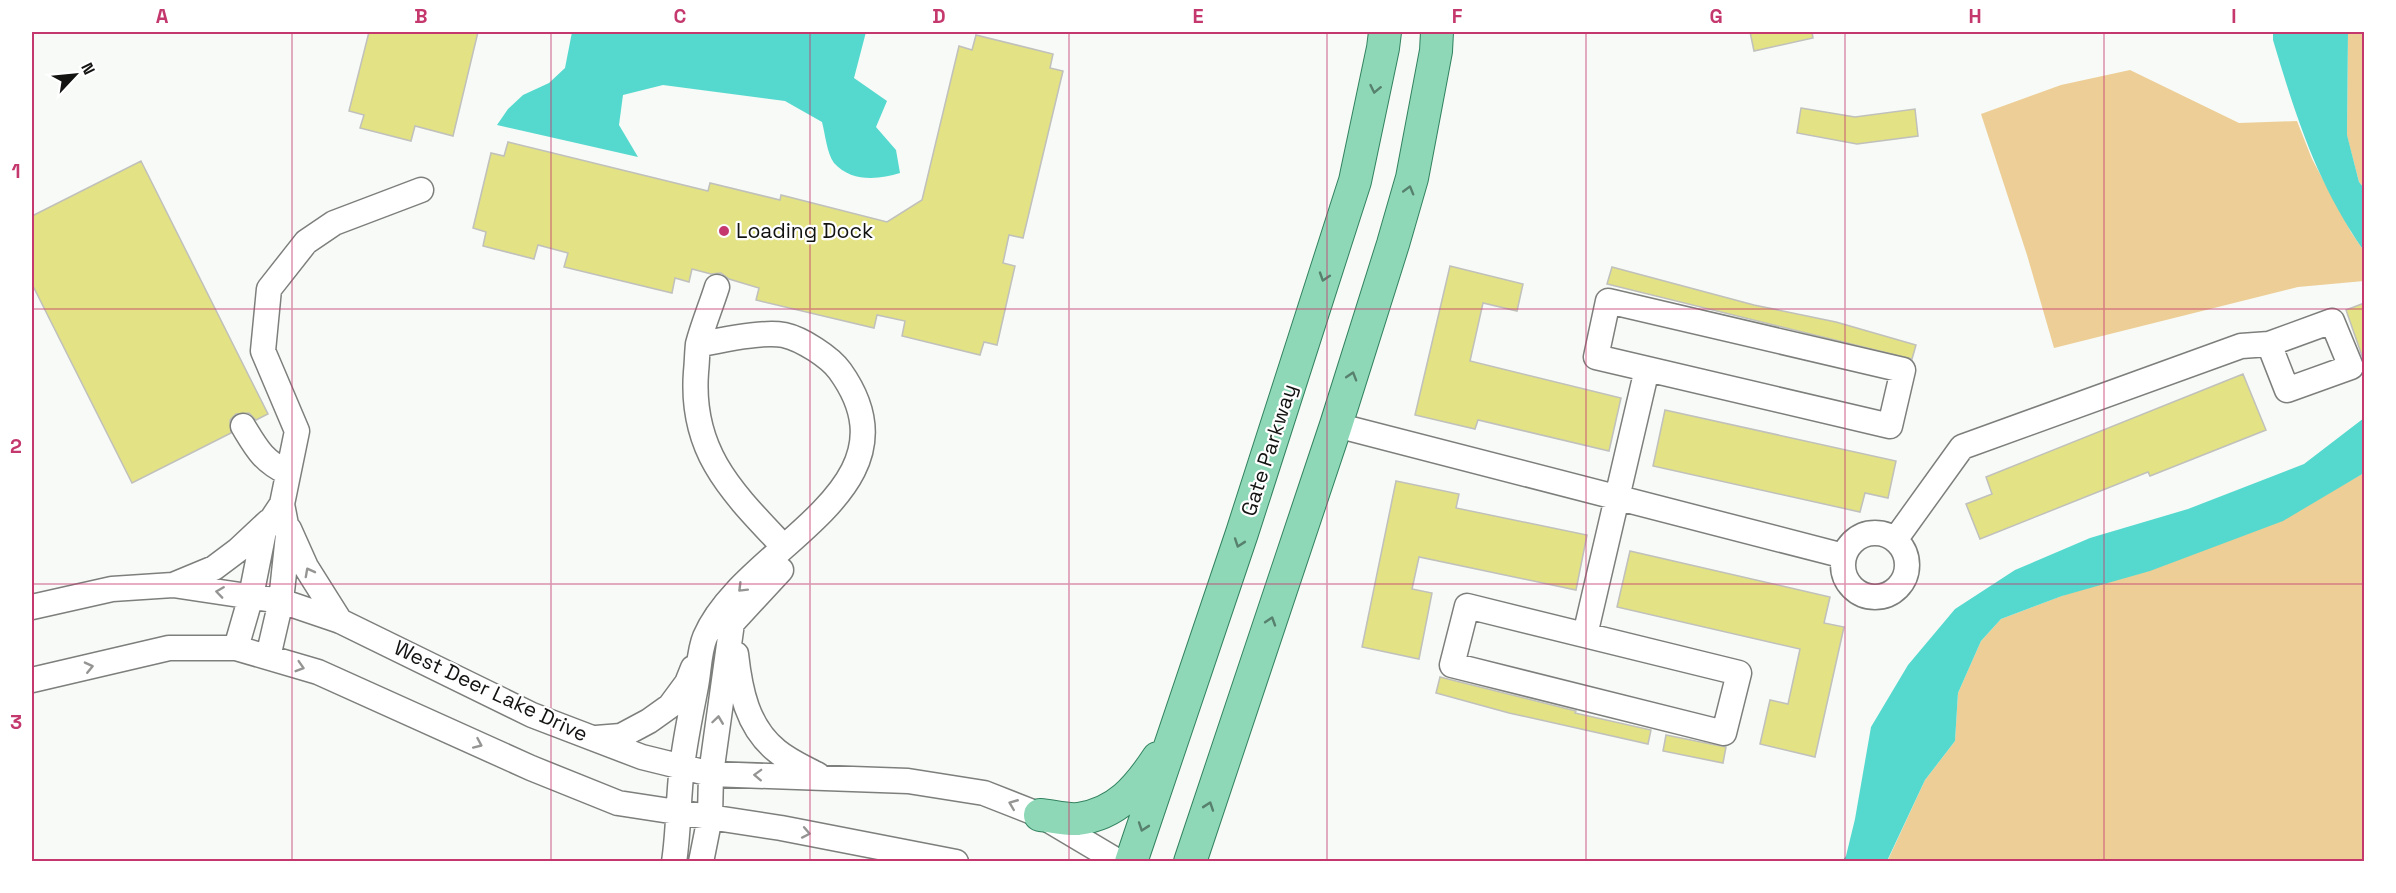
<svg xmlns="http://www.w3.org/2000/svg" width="2396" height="893" font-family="'Space Grotesk',sans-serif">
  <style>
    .green { fill: #edce97 }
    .water { fill: #55d9ce }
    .building { fill: #e3e284; stroke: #c0c0bc; stroke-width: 1.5 }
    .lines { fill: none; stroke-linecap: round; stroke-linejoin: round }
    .minor-casing { stroke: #7d7f7c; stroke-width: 27 }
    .major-casing { stroke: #32825f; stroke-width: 34 }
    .minor { stroke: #fff; stroke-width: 24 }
    .major { stroke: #8ed8b8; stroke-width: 32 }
    .oneway { stroke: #57806d }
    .oneway2 { stroke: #959594 }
    .grid { fill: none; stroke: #c4386d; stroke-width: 1.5; stroke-opacity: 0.55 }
    .poi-dot { fill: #c4386d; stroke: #fff; stroke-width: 2 }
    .labels { text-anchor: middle; stroke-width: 4.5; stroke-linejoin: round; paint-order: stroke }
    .poi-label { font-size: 21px; fill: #131412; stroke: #fff; text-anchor: start }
    .street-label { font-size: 21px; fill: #131412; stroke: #fff }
    .neatline { fill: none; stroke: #c4386d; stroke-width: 2 }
    .grid-label { font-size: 20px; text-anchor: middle; font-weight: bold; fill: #c4386d }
  </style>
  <rect width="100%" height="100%" fill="#f7faf6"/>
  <!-- green -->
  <path class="green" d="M 2348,32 L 2364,32 L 2364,188 L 2359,182 L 2347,136 Z
    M 2130,70 L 2239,123 L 2297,121 L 2312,159 L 2351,232 L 2364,251 L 2364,281 L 2298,287 L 2054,348 L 2027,255 L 1981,114 L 2061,85 Z
    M 2364,473 L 2364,861 L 1887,862 L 1925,780 L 1955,741 L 1958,693 L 1981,641 L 2001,619 L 2318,499 Z"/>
  <!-- water -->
  <path class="water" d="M 572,32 L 866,32 L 854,78 L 887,101 L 876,127 L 896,150 L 900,173 C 878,180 851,182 834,163 C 827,154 825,133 822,122 L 785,101 L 663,85 L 623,95 L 619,125 L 638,157 L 497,125 L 508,109 L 523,95 L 549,83 L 565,68 Z
    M 2273,32 L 2348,32 L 2347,135 L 2359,182 L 2364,188 L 2364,251 C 2317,184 2296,117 2273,40 Z
    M 2364,418 L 2364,473 L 2283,521 L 2150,571 L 2062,596 L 2001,619 L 1981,641 L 1958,693 L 1955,741 L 1925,780 L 1887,861 L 1842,861 L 1846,856 L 1855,819 L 1871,727 L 1908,665 L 1955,609 L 2015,570 L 2090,538 L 2188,509 L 2304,464 Z"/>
  <!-- building -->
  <path class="building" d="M 369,32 L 478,32 L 453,136 L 415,126 L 411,141 L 360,128 L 364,115 L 349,111 Z
    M 1750,32 L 1812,32 L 1813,38 L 1754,51 Z
    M 976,35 L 1053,54 L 1050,68 L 1063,71 L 1023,238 L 1009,235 L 1003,263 L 1015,266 L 997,345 L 984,342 L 980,355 L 902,336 L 905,321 L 877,315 L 874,328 L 756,300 L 759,288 L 729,279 L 721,273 L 711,274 L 692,269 L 689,282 L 675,278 L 672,293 L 564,267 L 568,253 L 538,245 L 534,259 L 483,246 L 486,232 L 473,228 L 491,153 L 504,156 L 508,142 L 708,191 L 710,183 L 780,200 L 781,195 L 887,222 L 922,200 L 959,46 L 972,50 Z
    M 1801,108 L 1855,117 L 1915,109 L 1918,136 L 1857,144 L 1797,133 Z
    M 141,161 L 268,414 L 256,420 L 249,413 L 236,414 L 230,420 L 231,433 L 132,483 L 32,284 L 32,216 Z
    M 1450,266 L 1523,284 L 1517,311 L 1483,303 L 1470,361 L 1621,398 L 1609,451 L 1478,420 L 1475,429 L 1415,415 Z
    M 1612,267 L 1754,305 L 1836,322 L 1916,345 L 1912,359 L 1607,284 Z
    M 2364,303 L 2364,356 L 2362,356 L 2346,310 Z
    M 2243,374 L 2266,430 L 2150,476 L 2148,472 L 1980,539 L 1966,504 L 1992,494 L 1986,477 Z
    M 1665,410 L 1896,461 L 1888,498 L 1865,493 L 1860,512 L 1653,466 Z
    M 1396,481 L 1459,494 L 1456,508 L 1587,535 L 1576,590 L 1419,557 L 1412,589 L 1432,593 L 1419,659 L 1362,647 Z
    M 1630,551 L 1830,597 L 1824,623 L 1844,627 L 1815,757 L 1760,744 L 1770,700 L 1788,704 L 1800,649 L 1617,607 Z
    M 1440,677 L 1576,711 L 1575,713 L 1651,730 L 1648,744 L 1509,713 L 1436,693 Z
    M 1666,735 L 1726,747 L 1723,763 L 1663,751 Z"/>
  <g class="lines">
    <!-- minor casing -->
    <g class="minor-casing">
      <path id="minor" d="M 717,287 C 711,306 703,325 698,344 C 697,353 697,363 696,372 C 690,452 732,492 783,546
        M 1608,301 L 1903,370 L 1890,426 L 1596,357 Z
        M 1336,425 L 1844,556
        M 243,426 C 257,449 263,461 288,473
        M 282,504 L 297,431 L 263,351 L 269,289 L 306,242 L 334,223 L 421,190
        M 289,529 L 306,567 L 340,621
        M1843 565a32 32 0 1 1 64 0a32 32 0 1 1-64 0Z
        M 1895,540 L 1962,447 L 2241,346 L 2269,344 L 2332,321 L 2351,367 L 2287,390 L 2269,344
        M 173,585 L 214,568 L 238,550 L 268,522
        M 1467,606 L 1739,673 L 1724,733 L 1452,665 Z
        M 32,607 L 112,589 L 173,585 L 281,601 L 340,621 L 532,715 L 642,757 L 711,774 L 908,781 L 984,793 L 1040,815 L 1119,862
        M 1585,635 L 1647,369
        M 236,648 L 251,596 L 264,531 L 282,504 L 288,535 L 281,601 L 268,657
        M 736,654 C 740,690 747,727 777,751 C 789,761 805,768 818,775
        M 32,680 L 169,648 L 236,648 L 318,672 L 531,768 L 618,803 L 781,828 L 956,862
        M 596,738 L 621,736 L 649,721 L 670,706 L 687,683 L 693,668
        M 674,862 C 679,830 678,798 682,767 C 685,740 691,713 696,686 C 699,671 699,651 705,637 C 744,545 926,491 840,371 C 830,357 802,339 784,335 C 762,331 720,340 698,345
        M 701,862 L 710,817 L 711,774 L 732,623 L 781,570"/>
    </g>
    <!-- major casing -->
    <g class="major-casing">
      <path id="major" d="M 1040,815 C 1052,816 1066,820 1078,819 C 1117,814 1138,788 1158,758
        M 1131,862 L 1242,533 L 1355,181 L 1383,48 L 1385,32
        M 1190,862 L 1336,425 L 1393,244 L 1412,178 L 1436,51 L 1437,32"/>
    </g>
    <!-- minor -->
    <use href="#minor" class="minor"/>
    <!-- major -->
    <use href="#major" class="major"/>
  </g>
  <!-- one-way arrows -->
  <defs><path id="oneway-chevron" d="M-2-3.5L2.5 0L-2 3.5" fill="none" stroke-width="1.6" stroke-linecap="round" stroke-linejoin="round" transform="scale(1.5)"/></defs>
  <g class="oneway">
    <use href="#oneway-chevron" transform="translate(1375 89) rotate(102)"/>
    <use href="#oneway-chevron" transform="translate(1409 190) rotate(-74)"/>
    <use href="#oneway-chevron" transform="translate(1324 277) rotate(108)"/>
    <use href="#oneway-chevron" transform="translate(1352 376) rotate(-73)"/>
    <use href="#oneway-chevron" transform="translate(1239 543) rotate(109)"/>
    <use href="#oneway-chevron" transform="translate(1271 621) rotate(-72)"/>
    <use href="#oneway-chevron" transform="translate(1209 806) rotate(-71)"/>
    <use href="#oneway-chevron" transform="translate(1143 827) rotate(109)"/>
  </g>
  <g class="oneway2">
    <use href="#oneway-chevron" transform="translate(309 572) rotate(-118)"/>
    <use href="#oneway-chevron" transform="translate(742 588) rotate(135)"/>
    <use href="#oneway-chevron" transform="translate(220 592) rotate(-172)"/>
    <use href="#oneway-chevron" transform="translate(89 667) rotate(-13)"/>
    <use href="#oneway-chevron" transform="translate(300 667) rotate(17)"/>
    <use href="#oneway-chevron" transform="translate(718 720) rotate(-82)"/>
    <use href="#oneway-chevron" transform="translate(478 744) rotate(24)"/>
    <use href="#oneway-chevron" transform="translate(758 775) rotate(-178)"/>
    <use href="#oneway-chevron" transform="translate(1013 804) rotate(-158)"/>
    <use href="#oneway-chevron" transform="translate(806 833) rotate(11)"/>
  </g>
  <!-- grid -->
  <path class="grid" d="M 292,32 L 292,862M 551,32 L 551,862M 810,32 L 810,862M 1069,32 L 1069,862M 1327,32 L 1327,862M 1586,32 L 1586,862M 1845,32 L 1845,862M 2104,32 L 2104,862M 32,309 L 2364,309M 32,584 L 2364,584"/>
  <!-- markers -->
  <circle class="poi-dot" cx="724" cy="231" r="6"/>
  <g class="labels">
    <!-- poi labels -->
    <g class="poi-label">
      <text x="736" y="238">Loading Dock</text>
    </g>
    <!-- street labels -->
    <g class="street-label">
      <text transform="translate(1269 450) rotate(-72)" y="7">Gate Parkway</text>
      <text transform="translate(491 691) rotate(25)" y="7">West Deer Lake Drive</text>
    </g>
  </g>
  <!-- border -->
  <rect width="2396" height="893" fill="none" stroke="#ffffff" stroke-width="66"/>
  <!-- north arrow -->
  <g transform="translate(75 75) rotate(64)" stroke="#ffffff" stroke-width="4.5" paint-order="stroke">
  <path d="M0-4.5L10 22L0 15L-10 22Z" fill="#131412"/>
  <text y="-9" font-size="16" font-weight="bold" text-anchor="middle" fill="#131412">N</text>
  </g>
  <rect x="33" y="33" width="2330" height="827" class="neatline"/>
  <g class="grid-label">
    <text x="162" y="23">A</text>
    <text x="421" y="23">B</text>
    <text x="680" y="23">C</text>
    <text x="939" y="23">D</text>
    <text x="1198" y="23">E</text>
    <text x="1457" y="23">F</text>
    <text x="1716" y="23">G</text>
    <text x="1975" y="23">H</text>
    <text x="2234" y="23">I</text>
    <text x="16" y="178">1</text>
    <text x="16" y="453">2</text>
    <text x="16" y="729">3</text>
  </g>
</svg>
